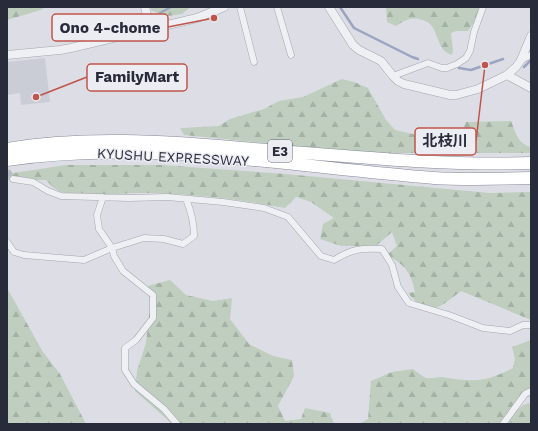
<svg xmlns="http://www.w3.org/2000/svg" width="538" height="431" font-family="'Work Sans','Noto Sans JP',sans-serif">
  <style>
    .built { fill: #cbcdd6 }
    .forest { fill: url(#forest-firs) }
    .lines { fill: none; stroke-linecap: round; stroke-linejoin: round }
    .stream { stroke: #9ba5c2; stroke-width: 2.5 }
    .minor-tunnel { stroke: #b9bac3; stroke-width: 6; stroke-dasharray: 6 3; stroke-linecap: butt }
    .minor-casing { stroke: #a3a5ae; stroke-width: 7 }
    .tertiary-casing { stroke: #a3a5ae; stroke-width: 9 }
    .motorway-casing { stroke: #86899a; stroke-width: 13 }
    .minor { stroke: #eff0f4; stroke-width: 6 }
    .tertiary { stroke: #eff0f4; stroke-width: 8 }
    .motorway { stroke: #fff; stroke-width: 12 }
    .labels { text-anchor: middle; stroke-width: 3; stroke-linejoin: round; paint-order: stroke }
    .shield { fill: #ecedf3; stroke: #636572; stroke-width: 1 }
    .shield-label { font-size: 13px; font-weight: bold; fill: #282b3a }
    .street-label { font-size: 14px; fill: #282b3a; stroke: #ecedf3 }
    .leader { fill: none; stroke: #c0544c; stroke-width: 1.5 }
    .callout-dot { fill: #c0544c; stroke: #ecedf3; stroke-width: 1.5 }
    .callout { fill: #ecedf3; stroke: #c0544c; stroke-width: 1.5 }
    .callout-label { font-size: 15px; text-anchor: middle; font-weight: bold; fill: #282b3a }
  </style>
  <defs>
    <pattern id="forest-firs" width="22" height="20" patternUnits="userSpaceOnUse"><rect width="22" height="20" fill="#bfcebf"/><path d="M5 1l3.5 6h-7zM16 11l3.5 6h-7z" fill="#a4b1a5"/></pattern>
  </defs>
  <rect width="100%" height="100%" fill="#dddee5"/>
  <!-- built -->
  <path class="built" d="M 45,58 L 50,102 L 21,105 L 20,93 L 7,95 L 7,62 Z"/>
  <!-- forest -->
  <path class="forest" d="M 7,7 L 46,7 L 41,10 L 7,20 Z
    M 151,7 L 191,7 L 182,14 L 161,17 L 161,13 L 157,13 L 151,10 Z
    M 386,7 L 481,7 L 475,21 L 468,31 L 456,31 L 451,33 L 453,50 L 452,55 C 434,50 441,26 423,20 C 411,16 405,20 396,26 L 387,22 Z
    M 342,79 L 354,82 L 368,88 L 386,120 L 395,130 L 417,135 L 462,132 L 466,122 L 511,121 C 516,133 517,143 531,147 L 531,153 L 362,153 L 184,135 L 180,128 L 219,126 L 230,119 L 264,109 L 279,101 L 303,97 Z
    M 66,165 L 161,165 L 286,174 L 490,193 L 531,192 L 531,320 L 461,291 C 439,308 429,319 408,293 L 415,292 C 411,272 405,265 387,255 L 397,246 L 392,232 L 376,246 L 341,246 L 320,239 L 323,224 L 334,218 L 311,202 L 296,197 L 285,208 C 240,199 187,193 142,193 C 117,193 91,197 66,193 C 57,192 52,187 46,180 L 7,180 L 7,174 Z
    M 170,280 L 186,295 L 213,301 L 232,298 L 230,319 L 249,344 L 273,356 L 292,360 L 294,376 L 278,406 L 285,421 L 301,419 L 305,408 L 330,413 L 334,424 L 172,424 L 135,391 L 137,371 L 146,343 L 150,306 L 148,286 Z
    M 7,288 L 43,352 L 60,374 L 86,424 L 7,424 Z
    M 531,340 L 531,397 L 524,396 L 502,424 L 359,424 L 368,419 L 371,381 L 392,372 L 413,369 C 417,372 422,376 426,378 C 431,379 437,377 442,377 C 474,382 483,383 513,368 L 515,359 L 512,347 Z
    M 529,403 L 531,405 L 531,424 L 507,424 C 513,415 518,406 529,403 Z"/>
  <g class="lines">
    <!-- stream -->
    <path class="stream" d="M 340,7 L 354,28 L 412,57 L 418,59
      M 160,13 L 171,7
      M 524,67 L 531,60
      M 459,68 L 471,70 L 503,59"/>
    <!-- minor-tunnel -->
    <path class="minor-tunnel" d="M 7,171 L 13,179"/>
    <!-- minor casing -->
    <g class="minor-casing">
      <path id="minor" d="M 240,7 L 254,62
        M 277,7 L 291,55
        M 521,60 L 531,55
        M 393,76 L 428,63 L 442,68 L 447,68 L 457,64 L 466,58 L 470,51 L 474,32 L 483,7
        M 13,179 L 33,182 L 48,191 L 61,196 L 129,198 L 167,197 L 223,202 L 264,208 L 288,217 L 321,256 L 334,260 C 352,249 360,248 382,249 L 392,265 L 398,287 L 409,303 L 449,315 L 483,328 L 510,331 L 523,325 L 531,325
        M 103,197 L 97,215 L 99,229 L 112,248 L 114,256 L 123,271 L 153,295 L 153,318 L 136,340 L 125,348 L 125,370 L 134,384 L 164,409 L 177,424
        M 7,242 L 14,252 L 24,255 L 84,260 L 112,248 L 144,238 L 164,239 L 183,244 L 194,236 C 194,222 191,211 186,199
        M 503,424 L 525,394 L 531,391"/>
    </g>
    <!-- tertiary casing -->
    <g class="tertiary-casing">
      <path id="tertiary" d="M 145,7 L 150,28
        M 329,7 L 353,45 L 359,50 L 381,61 L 393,76 L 398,81 L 404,84 L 450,95 L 456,95 L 478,89 L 507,75 L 516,67 L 521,60 L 531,36
        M 7,55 L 60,50 L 71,48 L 197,18 L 224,7
        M 507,75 L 531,88"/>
    </g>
    <!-- motorway casing -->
    <g class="motorway-casing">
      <path id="motorway" d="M 7,149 C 81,136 167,141 242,148 C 338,155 434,166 531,163
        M 7,160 C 149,139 293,167 434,178 C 466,180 499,179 531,178"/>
    </g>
    <!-- minor -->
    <use href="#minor" class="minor"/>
    <!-- tertiary -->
    <use href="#tertiary" class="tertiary"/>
    <!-- motorway -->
    <use href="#motorway" class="motorway"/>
  </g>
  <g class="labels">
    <!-- shield labels -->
    <rect class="shield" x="268" y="140" width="24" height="22" rx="3"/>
    <g class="shield-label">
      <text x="280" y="156">E3</text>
    </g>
    <!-- street labels -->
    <g class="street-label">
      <text transform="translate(173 157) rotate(3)" y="5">KYUSHU EXPRESSWAY</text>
    </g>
  </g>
  <!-- callouts -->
  <path class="leader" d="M214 18L168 27M36 97L87 77M485 65L476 141"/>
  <g class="callout-dot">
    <circle cx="214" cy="18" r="4"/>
    <circle cx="36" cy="97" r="4"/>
    <circle cx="485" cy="65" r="4"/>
  </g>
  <g class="callout">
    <rect x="52" y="14" width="116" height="27" rx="4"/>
    <rect x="87" y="64" width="100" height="27" rx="4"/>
    <rect x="415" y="128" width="61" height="27" rx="4"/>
  </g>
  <g class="callout-label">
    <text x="110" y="33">Ono 4-chome</text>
    <text x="137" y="82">FamilyMart</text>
    <text x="445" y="146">北枝川</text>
  </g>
  <!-- border -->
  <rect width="538" height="431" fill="none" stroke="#282b3a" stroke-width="16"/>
</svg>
